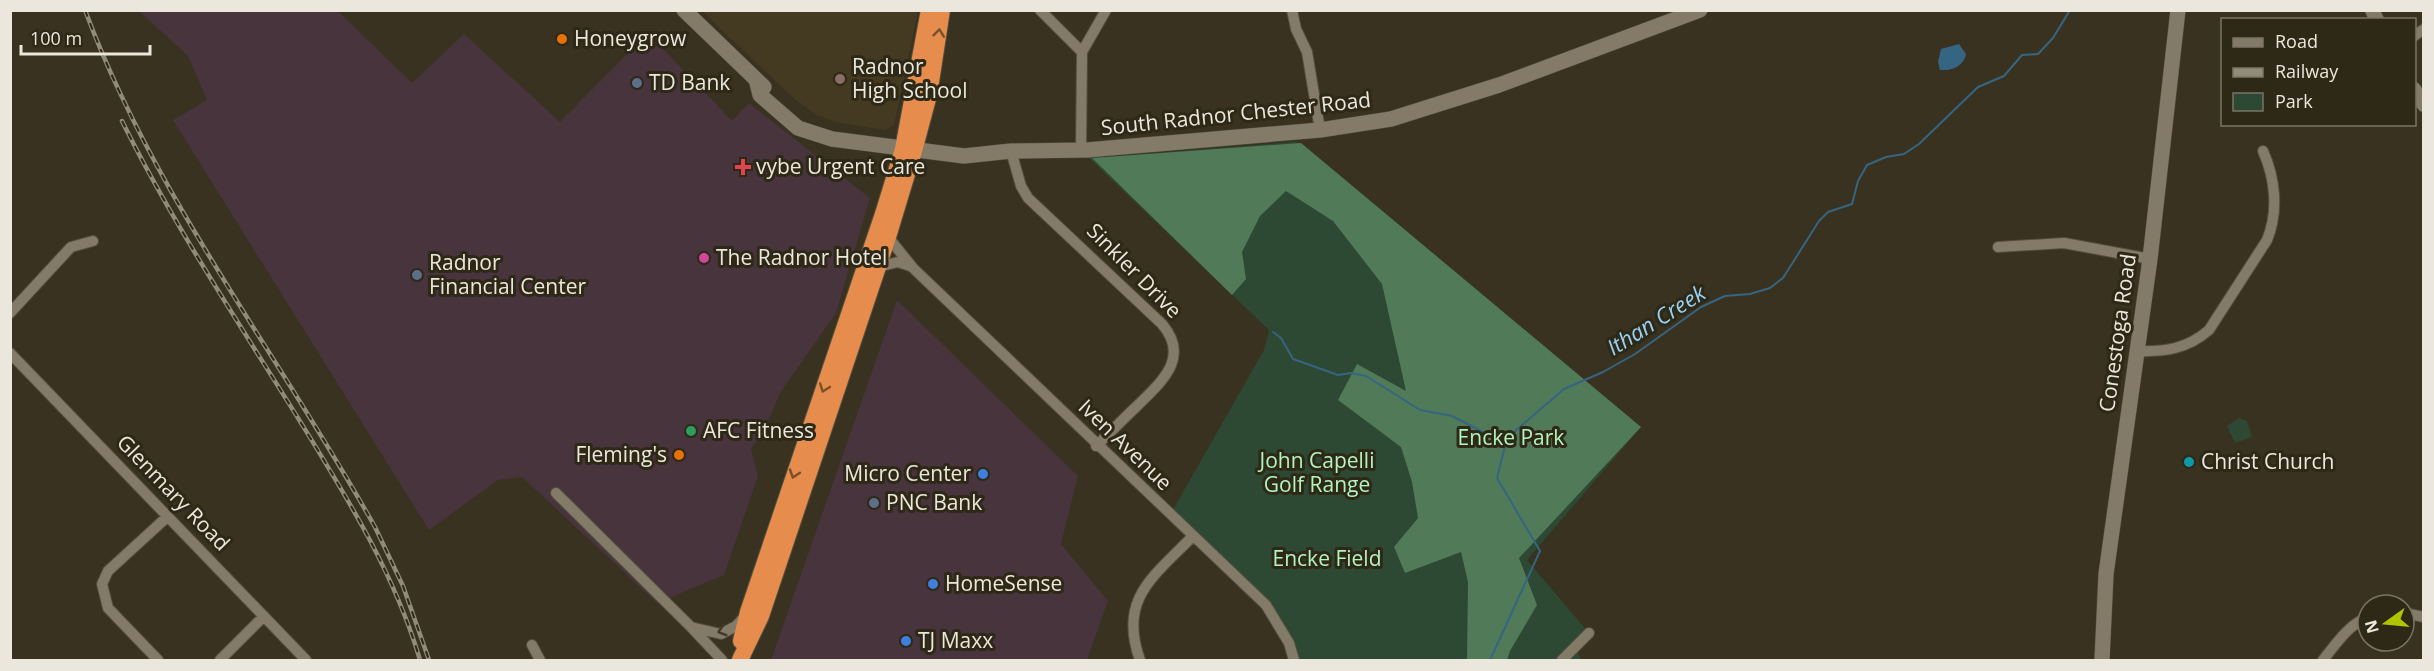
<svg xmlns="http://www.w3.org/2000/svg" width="2434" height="671" font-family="'Open Sans',sans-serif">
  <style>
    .commercial { fill: #47343c }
    .built { fill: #433a21 }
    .green { fill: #2d4933 }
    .forest { fill: #517a59 }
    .water { fill: #366581 }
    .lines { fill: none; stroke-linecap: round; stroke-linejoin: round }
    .stream { stroke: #366581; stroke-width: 2 }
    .minor-casing { stroke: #554f3f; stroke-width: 12 }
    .tertiary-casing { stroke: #554f3f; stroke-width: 15 }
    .secondary-casing { stroke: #554f3f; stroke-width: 16 }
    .trunk-casing { stroke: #554f3f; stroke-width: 18 }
    .minor { stroke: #837b67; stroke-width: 10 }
    .tertiary { stroke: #837b67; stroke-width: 14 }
    .secondary { stroke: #837b67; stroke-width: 15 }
    .trunk { stroke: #e68c4c; stroke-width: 16 }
    .rail-casing { stroke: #918b7c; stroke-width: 4.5 }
    .rail { stroke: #2e2816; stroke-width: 2; stroke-dasharray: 7; stroke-linecap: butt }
    .oneway { stroke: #78502c }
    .oneway2 { stroke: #3f3926 }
    .food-dot { fill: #e8710a; stroke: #2e2816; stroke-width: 2 }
    .education-dot { fill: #8d6e63; stroke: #2e2816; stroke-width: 2 }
    .service-dot { fill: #5c6f8a; stroke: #2e2816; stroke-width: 2 }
    .health-dot { fill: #e0444e; stroke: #2e2816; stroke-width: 2 }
    .hotel-dot { fill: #d1479c; stroke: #2e2816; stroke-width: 2 }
    .leisure-dot { fill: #2e9e5b; stroke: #2e2816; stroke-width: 2 }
    .culture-dot { fill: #0f9aa8; stroke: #2e2816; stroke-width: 2 }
    .shop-dot { fill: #3f7fe0; stroke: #2e2816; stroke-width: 2 }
    .labels { text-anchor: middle; stroke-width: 6; stroke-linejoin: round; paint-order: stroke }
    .poi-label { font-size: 21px; fill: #ebe7dc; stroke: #2e2816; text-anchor: start }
    .street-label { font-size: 21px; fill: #ebe7dc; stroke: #2e2816 }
    .park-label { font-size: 21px; fill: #b2f4bf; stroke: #2e2816 }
    .water-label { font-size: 22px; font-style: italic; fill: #97d2f6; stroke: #2e2816 }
  </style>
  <rect width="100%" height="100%" fill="#393220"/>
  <!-- commercial -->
  <path class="commercial" d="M 139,11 L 338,11 L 412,83 L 464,34 L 560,122 L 648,33 L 732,121 L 749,103 L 870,198 L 836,313 L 780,393 L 765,429 L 751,449 L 758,476 L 724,575 L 657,603 L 522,477 L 498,480 L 429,530 L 173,120 L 207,100 L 188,56 Z
    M 897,300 L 1078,476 L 1061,544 L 1108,601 L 1087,660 L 771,660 Z"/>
  <!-- built -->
  <path class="built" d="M 702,11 L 918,11 L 894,125 L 885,130 L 835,122 L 815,114 L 790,95 Z"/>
  <!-- green -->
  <path class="green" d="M 1294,142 L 1301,143 L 1641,427 L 1527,560 L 1589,633 L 1576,647 L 1581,660 L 1294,660 L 1266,605 L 1170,515 L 1264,350 L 1269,330 L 1089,158 Z
    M 2239,418 L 2247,421 L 2252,437 L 2235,443 L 2227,426 Z"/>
  <!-- forest -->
  <path class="forest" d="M 1301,143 L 1641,427 L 1519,558 L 1537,605 L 1510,651 L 1507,660 L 1467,660 L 1468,582 L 1461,552 L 1405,573 L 1394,547 L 1418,518 L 1412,482 L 1401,447 L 1338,400 L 1357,364 L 1406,391 L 1382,284 L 1333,221 L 1286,191 L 1260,216 L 1242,252 L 1246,279 L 1232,295 L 1092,158 Z"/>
  <!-- water -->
  <path class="water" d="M 1959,44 L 1966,54 C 1964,66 1952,71 1940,70 L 1938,62 L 1941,49 Z"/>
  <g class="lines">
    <!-- stream -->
    <path class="stream" d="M 1273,332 L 1281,338 L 1293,359 L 1338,375 L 1351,373 L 1366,376 L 1420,410 L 1452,416 L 1483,432 L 1507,438
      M 1490,660 L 1540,551 L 1497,478 L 1507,438 L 1564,389 L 1603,372 L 1635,354 L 1701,307 L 1725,296 L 1750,294 L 1770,288 L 1783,278 L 1819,221 L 1828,212 L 1852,204 L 1858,181 L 1867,165 L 1886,157 L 1904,154 L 1919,144 L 1978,87 L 2004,76 L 2022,55 L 2038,54 L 2053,38 L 2070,10"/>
    <!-- minor casing -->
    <g class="minor-casing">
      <path id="minor" d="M 1040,10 L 1082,52 L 1081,150
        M 1292,10 L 1296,29 L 1307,52 L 1320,130
        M 2414,36 L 2424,29
        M 1082,52 L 1106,10
        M 1011,151 L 1021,186 L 1028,198 L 1162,324 C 1191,358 1161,382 1137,406 C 1123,419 1110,433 1096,446
        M 888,237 L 913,268 L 1266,605 L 1289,643 L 1294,660
        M 1998,247 L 2064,243 L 2150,259
        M 878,267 L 898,262 L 910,266
        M 10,313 L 71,247 L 93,241
        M 2137,351 C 2165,352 2187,349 2209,330 L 2267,240 C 2279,211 2275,178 2263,151
        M 10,353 L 306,660
        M 556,493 L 691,627 L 722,660
        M 2404,613 L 2424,617
        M 695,628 L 721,634 L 736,626 L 746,615
        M 532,645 L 540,660
        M 158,660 L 108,608 L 102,584 L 108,571 L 167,517
        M 220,660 L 264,616
        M 1140,660 C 1118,599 1153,577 1192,537
        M 1562,660 L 1589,633
        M 2323,660 C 2336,644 2348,625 2368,617"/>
    </g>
    <!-- tertiary casing -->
    <g class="tertiary-casing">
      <path id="tertiary" d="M 2372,10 L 2377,20
        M 2414,89 L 2424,105"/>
    </g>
    <!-- secondary casing -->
    <g class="secondary-casing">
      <path id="secondary" d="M 684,10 L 764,87
        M 757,83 L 760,95 L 798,128 L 832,139 L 964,156 L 1011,151 L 1087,150 L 1320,130 L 1391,119 L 1499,85 L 1700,10
        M 2102,660 L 2106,574 L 2150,259 L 2178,10"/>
    </g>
    <!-- trunk casing -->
    <g class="trunk-casing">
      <path id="trunk" d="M 741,641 L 748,612 L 883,214 L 903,149 L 929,10
        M 740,660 L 761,616 L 888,237 L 914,151 L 929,95 L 942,10"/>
    </g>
    <!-- minor -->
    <use href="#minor" class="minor"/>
    <!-- tertiary -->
    <use href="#tertiary" class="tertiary"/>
    <!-- secondary -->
    <use href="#secondary" class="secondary"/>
    <!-- trunk -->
    <use href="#trunk" class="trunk"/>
    <!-- rail casing -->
    <g class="rail-casing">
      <path id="rail" d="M 85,10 C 154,196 279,355 375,527 L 403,586 L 429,660
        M 122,121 C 173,224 237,320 298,418 C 346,496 394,572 420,660"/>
    </g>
    <!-- rail -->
    <use href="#rail" class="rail"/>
  </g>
  <!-- one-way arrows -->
  <defs><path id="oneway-chevron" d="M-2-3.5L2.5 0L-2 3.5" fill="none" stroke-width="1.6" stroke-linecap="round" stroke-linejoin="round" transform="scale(1.5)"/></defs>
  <g class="oneway">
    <use href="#oneway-chevron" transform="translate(939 33) rotate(-83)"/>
    <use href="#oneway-chevron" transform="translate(824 388) rotate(110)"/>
    <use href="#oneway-chevron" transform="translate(794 474) rotate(108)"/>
  </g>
  <use class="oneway2" href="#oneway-chevron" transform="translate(722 631) rotate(164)"/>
  <!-- markers -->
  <g class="food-dot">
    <circle cx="562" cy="39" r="6"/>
    <circle cx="679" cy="455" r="6"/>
  </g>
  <circle class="education-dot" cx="840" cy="79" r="6"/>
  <g class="service-dot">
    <circle cx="637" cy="83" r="6"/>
    <circle cx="417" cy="275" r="6"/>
    <circle cx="874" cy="503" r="6"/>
  </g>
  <path class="health-dot" d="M740 158h6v6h6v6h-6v6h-6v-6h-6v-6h6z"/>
  <circle class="hotel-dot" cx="704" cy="258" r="6"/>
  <circle class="leisure-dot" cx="691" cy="431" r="6"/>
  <circle class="culture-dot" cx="2189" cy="462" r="6"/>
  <g class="shop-dot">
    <circle cx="983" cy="474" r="6"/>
    <circle cx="933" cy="584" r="6"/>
    <circle cx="906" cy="641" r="6"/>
  </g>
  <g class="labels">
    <!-- poi labels -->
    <g class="poi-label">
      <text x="574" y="46">Honeygrow</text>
      <text x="852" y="74">Radnor<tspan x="852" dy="24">High School</tspan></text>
      <text x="649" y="90">TD Bank</text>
      <text x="756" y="174">vybe Urgent Care</text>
      <text x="716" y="265">The Radnor Hotel</text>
      <text x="429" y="270">Radnor<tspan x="429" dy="24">Financial Center</tspan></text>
      <text x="703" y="438">AFC Fitness</text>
      <text x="667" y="462" text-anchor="end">Fleming's</text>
      <text x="2201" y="469">Christ Church</text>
      <text x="971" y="481" text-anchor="end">Micro Center</text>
      <text x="886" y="510">PNC Bank</text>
      <text x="945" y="591">HomeSense</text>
      <text x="918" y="648">TJ Maxx</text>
    </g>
    <!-- street labels -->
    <g class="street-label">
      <text transform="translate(1236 114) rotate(-6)" y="7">South Radnor Chester Road</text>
      <text transform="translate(1134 271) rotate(45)" y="7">Sinkler Drive</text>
      <text transform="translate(2118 333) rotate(-82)" y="7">Conestoga Road</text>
      <text transform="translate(1125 445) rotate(44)" y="7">Iven Avenue</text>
      <text transform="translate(173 493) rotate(46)" y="7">Glenmary Road</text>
    </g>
    <!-- park labels -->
    <g class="park-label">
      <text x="1511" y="445">Encke Park</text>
      <text x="1317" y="468">John Capelli<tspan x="1317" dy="24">Golf Range</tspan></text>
      <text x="1327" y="566">Encke Field</text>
    </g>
    <!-- water labels -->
    <g class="water-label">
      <text transform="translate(1656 320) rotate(-32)" y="8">Ithan Creek</text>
    </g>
  </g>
  <!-- border -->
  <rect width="2434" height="671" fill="none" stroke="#ebe7dc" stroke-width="24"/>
  <!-- legend -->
  <rect x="2221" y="18" width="195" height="108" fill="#2e2816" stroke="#7a7465" stroke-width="1.5"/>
  <rect x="2233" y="38" width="30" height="9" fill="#837b67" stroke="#7a7465" stroke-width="1.5"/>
  <text x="2275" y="48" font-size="18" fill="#ebe7dc">Road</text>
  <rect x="2233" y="68" width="30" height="9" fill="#918b7c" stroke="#7a7465" stroke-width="1.5"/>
  <text x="2275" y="78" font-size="18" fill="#ebe7dc">Railway</text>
  <rect x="2233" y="93" width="30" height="18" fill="#2d4933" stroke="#7a7465" stroke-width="1.5"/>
  <text x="2275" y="108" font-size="18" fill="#ebe7dc">Park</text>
  <!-- north arrow -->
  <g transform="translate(2386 623) rotate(255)"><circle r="28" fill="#2e2816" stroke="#7a7465" stroke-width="1.5"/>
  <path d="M0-4.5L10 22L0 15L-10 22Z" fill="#b0c501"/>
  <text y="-9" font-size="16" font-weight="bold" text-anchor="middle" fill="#ebe7dc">N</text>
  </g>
  <!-- scale -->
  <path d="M21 45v9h129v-9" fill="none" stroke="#ebe7dc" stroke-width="3"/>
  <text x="30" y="45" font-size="18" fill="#ebe7dc" stroke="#2e2816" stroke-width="4.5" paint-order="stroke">100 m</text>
</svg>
